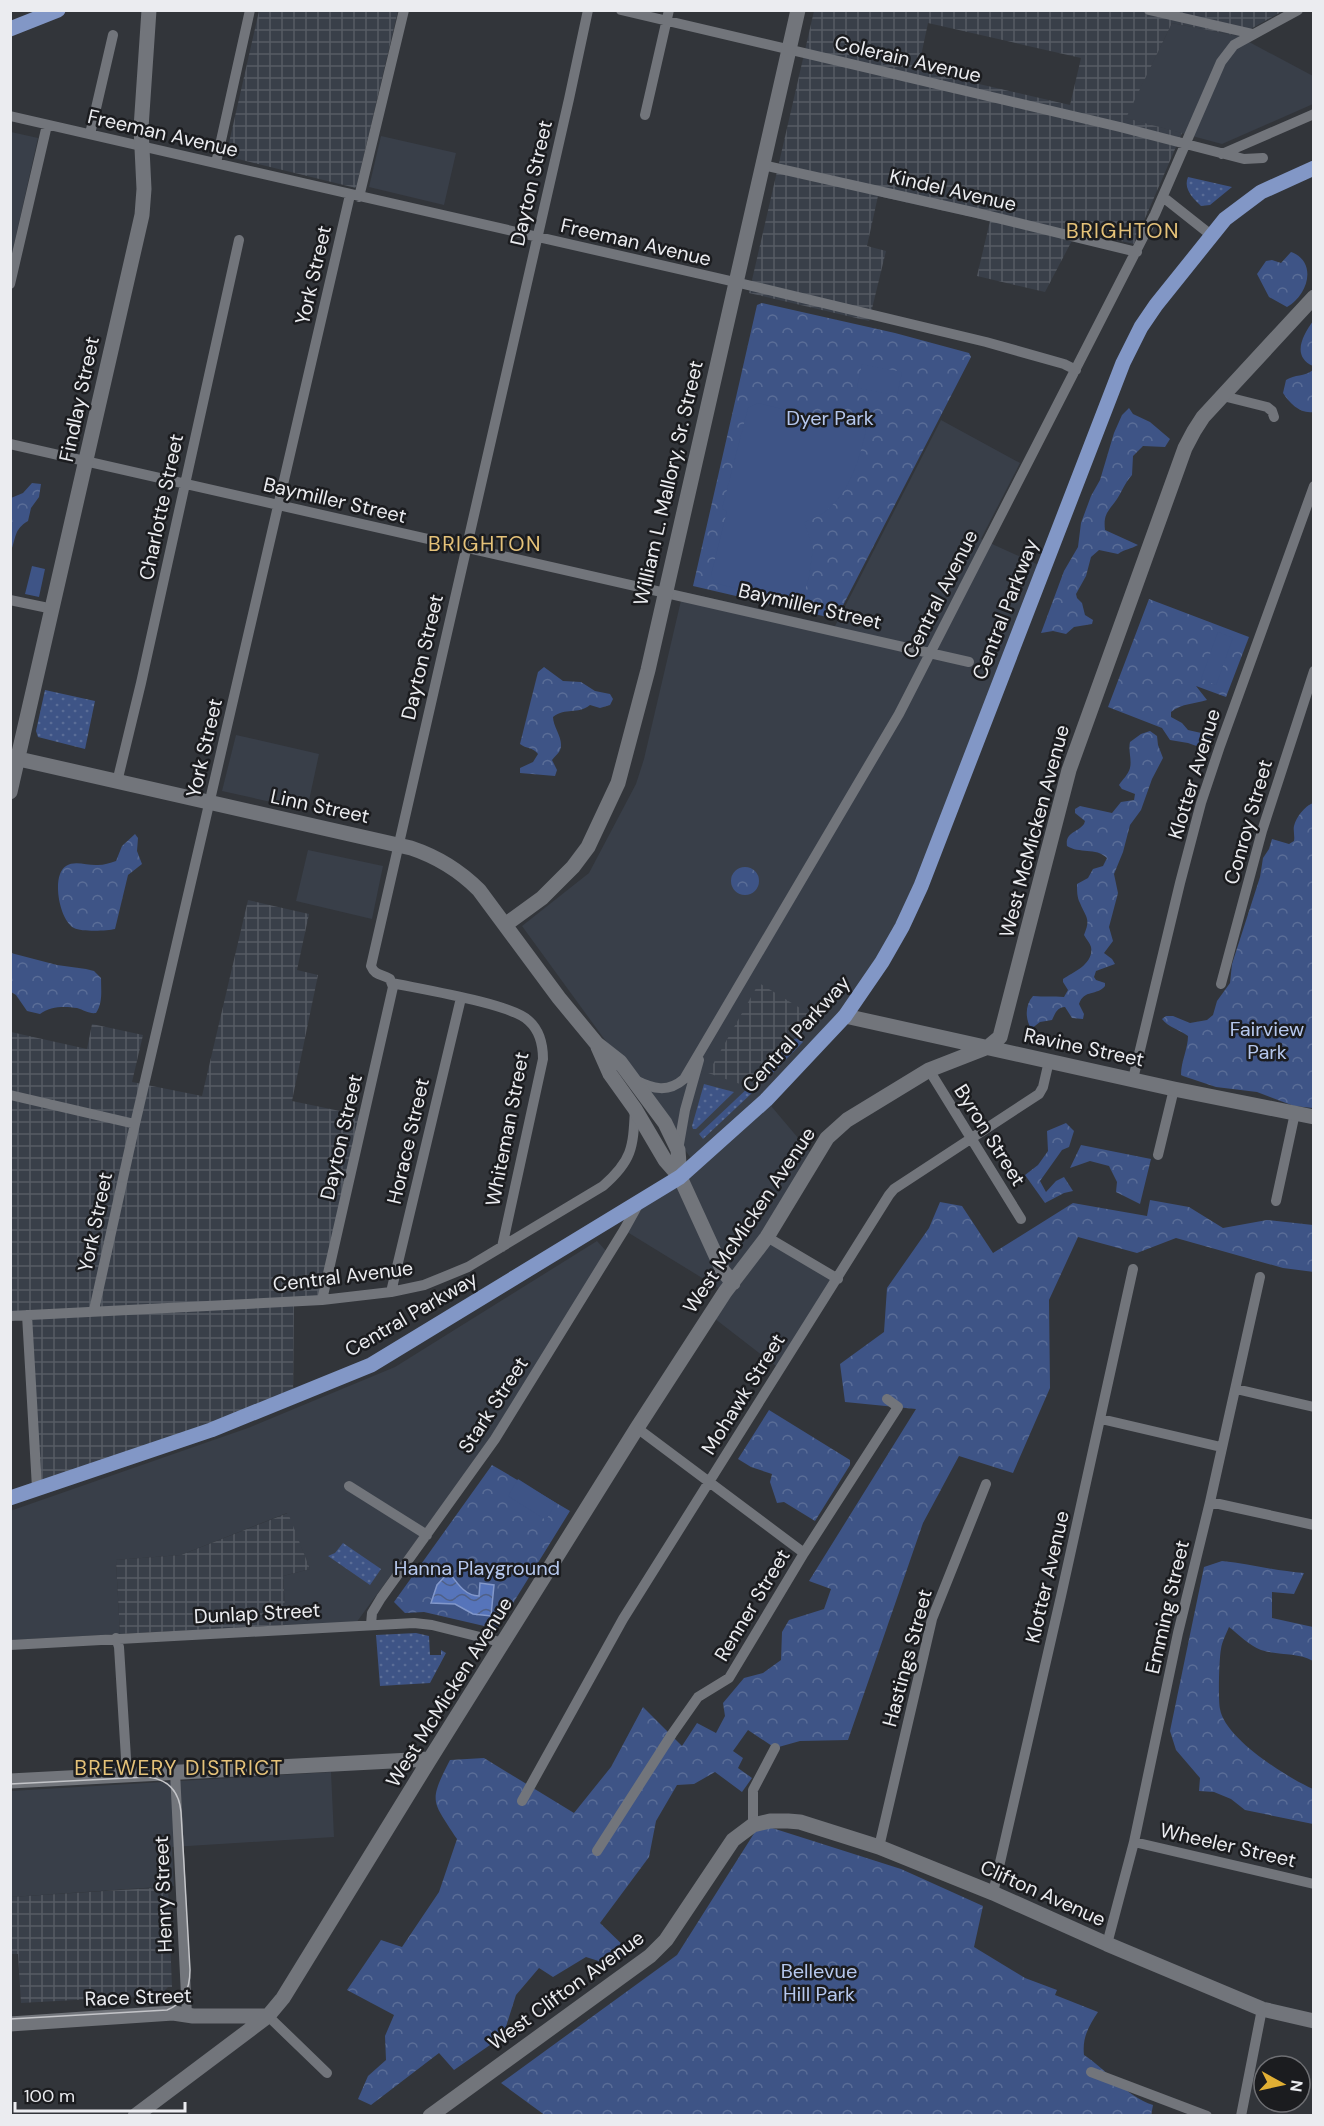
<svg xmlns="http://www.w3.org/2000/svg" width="1324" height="2126" font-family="'DM Sans',sans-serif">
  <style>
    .built { fill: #393f49 }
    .industrial { fill: url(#industrial-grid); fill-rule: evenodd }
    .grass { fill: url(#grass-dots) }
    .forest { fill: url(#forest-crowns) }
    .pitch { fill: #3e5486 }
    .water { fill: url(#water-waves); stroke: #8398ca; stroke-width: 1.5 }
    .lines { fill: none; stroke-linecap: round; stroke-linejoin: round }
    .street { stroke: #72757b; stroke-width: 10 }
    .secondary { stroke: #72757b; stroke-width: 15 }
    .primary { stroke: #8297c6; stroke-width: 15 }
    .tram { stroke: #c4c5c9; stroke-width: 1.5 }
    .labels { text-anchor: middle; stroke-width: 5; stroke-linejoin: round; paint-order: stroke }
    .street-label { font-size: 20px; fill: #ebecf0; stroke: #1b1c1f }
    .park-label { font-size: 20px; fill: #b6c8ee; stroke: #1b1c1f }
    .neighbourhood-label { font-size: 21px; letter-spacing: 1.5px; fill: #e5c279; stroke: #1b1c1f }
  </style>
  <defs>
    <pattern id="industrial-grid" width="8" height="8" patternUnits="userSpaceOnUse" patternTransform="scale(1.5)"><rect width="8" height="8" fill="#393f49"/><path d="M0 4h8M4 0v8" fill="none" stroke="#565b64"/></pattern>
    <pattern id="grass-dots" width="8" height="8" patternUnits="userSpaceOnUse" patternTransform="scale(1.5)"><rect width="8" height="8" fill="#3e5486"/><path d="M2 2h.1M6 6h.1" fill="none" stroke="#5a6d97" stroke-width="1.8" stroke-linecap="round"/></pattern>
    <pattern id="forest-crowns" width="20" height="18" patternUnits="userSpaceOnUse" patternTransform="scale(1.5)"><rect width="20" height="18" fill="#3e5486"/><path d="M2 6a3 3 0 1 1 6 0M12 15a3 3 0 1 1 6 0" fill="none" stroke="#5a6d97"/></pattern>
    <pattern id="water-waves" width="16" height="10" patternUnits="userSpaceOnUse" patternTransform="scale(1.5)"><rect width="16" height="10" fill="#5674ba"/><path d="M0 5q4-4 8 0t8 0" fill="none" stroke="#4f6087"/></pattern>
  </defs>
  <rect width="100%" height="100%" fill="#32353a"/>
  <!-- built -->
  <path class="built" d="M 1172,23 L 1238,36 L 1313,76 L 1313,104 L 1222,144 L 1125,118 Z
    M 11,132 L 38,138 L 11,258 L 10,132 Z
    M 381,136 L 456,153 L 444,205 L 369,187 Z
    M 941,420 L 1020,463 L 981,539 L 1041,566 L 900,923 L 828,1032 L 693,1161 L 522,926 L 589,873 L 636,784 L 644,759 L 683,592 L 835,626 Z
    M 236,735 L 319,754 L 307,810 L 222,791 Z
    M 308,850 L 383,866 L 372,919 L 296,901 Z
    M 766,1100 L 815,1158 L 767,1237 L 838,1279 L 780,1369 L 710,1315 L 725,1292 L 624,1230 L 641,1200 Z
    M 597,1241 L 607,1252 L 488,1443 L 356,1623 L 286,1625 L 283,1576 L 310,1569 L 287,1513 L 181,1555 L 116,1560 L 120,1634 L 11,1640 L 10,1511 L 248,1428 L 395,1367 Z
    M 331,1772 L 334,1837 L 172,1847 L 174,1886 L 11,1897 L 11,1791 Z"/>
  <!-- industrial -->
  <path class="industrial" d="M 259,11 L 398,11 L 356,188 L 226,156 Z
    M 814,11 L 1283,11 L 1238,36 L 1172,23 L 1126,118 L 1182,133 L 1134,244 L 1077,231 L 1045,292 L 977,276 L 990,221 L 878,196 L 867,246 L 886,251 L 869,321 L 749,293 ZM 928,23 L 1081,58 L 1070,105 L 918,70 Z
    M 248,900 L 309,914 L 297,970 L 318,975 L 292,1101 L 364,1116 L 322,1300 L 294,1304 L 293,1397 L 37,1488 L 27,1315 L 11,1316 L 11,1032 L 87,1049 L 92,1024 L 143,1035 L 132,1082 L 202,1096 Z
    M 759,983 L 813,1016 L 743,1085 L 708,1073 Z
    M 288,1513 L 310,1569 L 283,1576 L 286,1625 L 120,1634 L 116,1560 L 181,1555 Z
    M 168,1887 L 172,1987 L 168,1987 L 164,1991 L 164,1995 L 21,2003 L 18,1954 L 11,1954 L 11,1897 Z"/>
  <!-- grass -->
  <path class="grass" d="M 1188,177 L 1232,187 L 1210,205 L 1201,206 C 1193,198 1183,189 1188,177 Z
    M 45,690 L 95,701 L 85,749 L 38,737 L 36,731 Z
    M 799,1038 L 803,1042 L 765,1081 L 763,1072 L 794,1039 Z
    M 704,1084 L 734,1092 L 696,1129 L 693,1129 L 692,1126 Z
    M 750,1086 L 752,1093 L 703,1139 L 699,1134 Z
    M 343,1543 L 381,1569 L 370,1585 L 328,1556 L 335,1553 Z
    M 416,1633 L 429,1636 L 430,1655 L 441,1655 L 441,1650 L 446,1653 L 430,1683 L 380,1686 L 376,1635 Z"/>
  <!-- forest -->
  <path class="forest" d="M 1291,252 C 1318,262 1308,295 1287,307 L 1269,297 L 1257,274 L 1266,261 L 1272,260 L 1281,263 Z
    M 762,303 L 895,333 L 969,353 L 971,357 L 836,619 L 693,586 L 757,305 Z
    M 1313,321 L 1313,412 C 1301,414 1290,404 1283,393 L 1286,380 C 1295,374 1304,377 1313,370 L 1313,366 C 1291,356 1303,335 1313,321 Z
    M 1129,408 L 1133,414 L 1150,422 L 1170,439 L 1165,447 L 1143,446 L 1133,456 L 1132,475 C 1124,484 1123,490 1117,499 C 1109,511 1103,513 1105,530 L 1138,545 C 1131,549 1125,549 1118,554 L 1099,550 L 1091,557 L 1086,576 L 1076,594 L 1077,598 L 1082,603 L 1085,615 L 1093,620 L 1092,624 L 1074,627 L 1066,634 L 1053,631 L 1041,633 L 1064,571 L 1078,547 L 1081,523 L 1091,496 L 1100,480 L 1114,433 L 1122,415 Z
    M 32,483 L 41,484 L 39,497 L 31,508 L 28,521 C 14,529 16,538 11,551 L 11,498 L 23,493 Z
    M 1149,599 L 1249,637 L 1226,697 L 1196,686 L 1207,700 C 1195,704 1182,703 1171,712 L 1171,717 L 1182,723 L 1188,730 L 1210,735 L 1212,739 L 1208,747 L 1205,749 L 1188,743 L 1170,740 L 1162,728 L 1108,707 Z
    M 544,667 L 563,681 L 581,682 L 595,691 L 610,694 L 613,699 L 610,705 L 600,708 L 590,705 C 577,715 566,707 553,717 C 553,728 566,741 559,752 C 557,755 554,757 552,760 L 557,770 L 555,776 L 520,773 L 520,768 L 533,762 L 538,754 C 533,747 526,749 520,744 L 538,672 Z
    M 1150,731 L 1157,736 L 1158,745 L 1163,758 L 1152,779 L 1141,810 L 1130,825 L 1123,852 L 1114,874 L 1118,893 L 1109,927 L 1113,941 L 1104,953 L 1112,959 L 1115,964 L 1096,971 L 1094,977 L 1096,980 L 1105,983 L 1105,986 C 1097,996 1084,989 1079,1004 L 1084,1014 L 1083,1019 L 1072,1018 L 1065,1007 C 1057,1007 1055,1014 1052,1020 L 1040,1022 L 1031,1029 C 1025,1018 1025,1005 1033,996 C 1044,997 1053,996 1064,997 L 1068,990 L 1063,982 L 1063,979 C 1074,972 1094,964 1091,947 C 1090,943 1086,939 1084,935 C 1091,918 1086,918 1080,903 C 1077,898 1077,890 1077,884 L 1088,878 L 1093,869 L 1103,866 L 1107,858 C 1096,847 1079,854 1067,846 C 1065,832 1077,833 1084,824 L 1085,821 L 1075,813 L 1075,809 L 1080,806 L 1112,813 L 1121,802 L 1134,800 L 1135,794 L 1122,789 L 1119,785 C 1123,779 1128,775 1130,768 C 1132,759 1128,751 1130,742 L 1141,734 Z
    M 1313,803 L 1313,1108 L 1294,1106 L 1257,1092 L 1216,1087 L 1183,1076 L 1181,1075 C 1181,1061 1188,1049 1188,1036 C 1179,1029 1169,1028 1162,1019 L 1166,1016 L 1173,1016 L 1190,1023 L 1207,1020 L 1213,1015 L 1217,1001 L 1230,983 L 1232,964 L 1260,877 L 1263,858 L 1269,849 L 1272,839 L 1289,844 L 1294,841 C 1295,836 1293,831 1294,826 C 1296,817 1305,806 1313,803 Z
    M 135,834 L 138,838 L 137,851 L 142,864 L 128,875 L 115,929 C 107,931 82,932 74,928 C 59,920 51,875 66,866 C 75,860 88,866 98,865 C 104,865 110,863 116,861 L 122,846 Z
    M731 881a14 14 0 1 1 28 0a14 14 0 1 1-28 0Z
    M 11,953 L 57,965 L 86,969 L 94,971 L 101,978 C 101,990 103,1003 96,1013 C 89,1014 84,1010 77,1008 C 65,1006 50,1006 40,1014 L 27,1011 L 16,995 L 11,992 Z
    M 1066,1123 L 1074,1131 L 1069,1147 L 1062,1150 L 1040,1181 L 1046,1192 L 1056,1181 L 1064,1177 L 1073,1191 L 1064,1193 L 1045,1203 L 1025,1175 L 1038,1165 L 1048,1151 L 1047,1131 Z
    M 1081,1145 L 1151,1159 L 1140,1204 L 1116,1192 L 1117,1182 L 1109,1166 L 1090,1161 L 1070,1168 Z
    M 1150,1200 L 1189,1207 L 1223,1228 L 1267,1220 L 1313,1225 L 1314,1272 L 1283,1268 L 1176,1238 L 1137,1253 L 1078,1237 L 1049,1300 L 1050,1388 L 1013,1473 L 959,1456 L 923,1523 L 848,1740 L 800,1741 L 775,1748 L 748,1730 L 733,1751 L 743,1758 L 738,1768 L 752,1778 L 742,1792 L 715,1772 L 694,1784 L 677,1785 L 656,1821 L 649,1857 L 600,1923 L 629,1951 L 611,1965 L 586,1957 L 553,1977 L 539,1968 L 516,1995 L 503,2036 L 454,2070 L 439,2053 L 371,2105 L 358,2099 L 368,2076 L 386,2060 L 385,2036 L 394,2015 L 347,1990 L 381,1940 L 402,1947 L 439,1892 L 457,1839 C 432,1800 428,1803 450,1760 L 484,1758 L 574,1813 L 611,1767 L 643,1707 L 682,1746 L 697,1723 L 716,1733 L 725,1716 L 723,1703 L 744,1678 L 763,1673 L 781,1660 L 782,1632 L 789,1620 L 824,1609 L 831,1589 L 809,1581 L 916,1409 L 845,1402 L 840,1364 L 884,1332 L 887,1288 L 929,1228 L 940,1202 L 962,1206 L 993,1253 L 1073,1203 L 1147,1216 Z
    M 769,1410 L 850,1460 L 850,1465 L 815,1521 L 784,1502 L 777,1503 L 770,1482 L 772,1474 L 751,1467 L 738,1459 Z
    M 492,1465 L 570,1511 L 497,1629 L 424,1612 L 405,1613 L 394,1602 Z
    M 1222,1561 C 1250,1564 1276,1571 1304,1573 L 1294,1594 L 1272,1592 L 1272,1618 L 1313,1627 L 1313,1661 C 1297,1652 1279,1656 1261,1650 C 1249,1645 1239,1635 1229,1627 C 1226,1634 1222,1642 1221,1649 C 1219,1659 1218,1700 1220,1709 C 1225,1739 1288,1778 1313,1789 L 1313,1824 L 1245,1810 L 1231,1799 L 1214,1792 L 1199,1791 L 1200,1778 L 1176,1750 L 1170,1731 L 1204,1567 Z
    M 760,1824 L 901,1869 L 983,1906 L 974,1947 L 1025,1978 L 1057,1990 L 1055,1995 L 1098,2012 C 1089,2026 1082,2037 1084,2055 C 1108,2071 1126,2096 1153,2105 L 1151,2116 L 546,2116 L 501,2083 L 677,1955 Z"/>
  <!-- pitch -->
  <path class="pitch" d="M 862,364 L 902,372 L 897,396 L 857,388 Z
    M 758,403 L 866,430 C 858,466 845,510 804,522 L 813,549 L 809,577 L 800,605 L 715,583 L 711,575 L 727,511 L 722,509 L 748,408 Z
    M 32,566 L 45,569 L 39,597 L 25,594 Z
    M 1218,632 L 1233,638 L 1216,685 L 1201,679 Z
    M 518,1479 L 556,1503 L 546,1520 L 508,1496 Z"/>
  <!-- water -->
  <path class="water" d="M 449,1572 C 457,1583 465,1596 479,1596 L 480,1583 L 494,1585 L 491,1616 L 473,1614 L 455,1604 L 431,1603 L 437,1585 Z"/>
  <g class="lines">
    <!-- street -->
    <path class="street" d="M 621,10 L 1120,127 L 1244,159 L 1263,158
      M 1149,10 L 1253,34
      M 645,115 L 669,10
      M 10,116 L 735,282 L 986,342 L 1064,364 L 1076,370
      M 90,134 L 113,35
      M 1222,154 L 1314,114
      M 216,163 L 250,10
      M 762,165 L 977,213 L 1137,252
      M 359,197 L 404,10
      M 1163,197 L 1211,235
      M 10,284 L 47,125
      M 1223,396 L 1267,407 L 1272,411 L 1274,417
      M 10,444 L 969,662
      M 10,600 L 53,609
      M 117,782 L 141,683 L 239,240
      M 392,983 C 420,989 513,1004 529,1021 C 540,1031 543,1045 543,1059 L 502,1247
      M 1221,984 L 1262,831 L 1314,671
      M 929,1070 L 1021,1219
      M 1133,1079 L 1180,883 L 1201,803 L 1220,746 L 1314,486
      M 635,1080 C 653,1089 668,1093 684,1079 L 899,714 L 1155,214 L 1221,62 L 1234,45 L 1298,10
      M 10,1095 L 135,1124
      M 678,1150 L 685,1110 L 699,1060
      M 1158,1155 L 1174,1089
      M 1276,1201 L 1295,1113
      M 767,1237 L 838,1279
      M 391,1292 L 461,998
      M 322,1300 L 393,987 L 390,979 C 382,974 375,976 371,966 L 569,99 L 588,10
      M 94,1310 L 135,1124 L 350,195
      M 27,1315 L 37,1488
      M 10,1316 L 322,1300 L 391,1292 L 424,1285 L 468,1267 L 603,1186 C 633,1160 633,1147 635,1109
      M 1236,1389 L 1314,1407
      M 1101,1419 L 1221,1447
      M 637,1428 L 804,1553
      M 349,1486 L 427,1535
      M 1210,1502 L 1314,1525
      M 371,1624 L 372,1613 L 381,1598 L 495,1439 L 624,1230 L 639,1203
      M 116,1638 L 119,1647 L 127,1774
      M 10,1645 L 414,1623 L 432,1625 L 504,1643
      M 175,1772 L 187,2015
      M 522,1801 L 623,1619 L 889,1195 L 894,1189 L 1039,1094 L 1043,1087 L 1049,1061
      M 753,1825 L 753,1790 L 775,1748
      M 1134,1842 L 1314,1884
      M 879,1847 L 932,1619 L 986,1484
      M 597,1851 L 672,1734 L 698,1697 L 729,1678 L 804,1553 L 898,1407 L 887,1399
      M 993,1893 L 1061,1596 L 1133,1269
      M 1107,1944 L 1134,1842 L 1178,1633 L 1210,1502 L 1260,1277
      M 268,2016 L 327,2073
      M 1091,2072 L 1207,2116
      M 1241,2116 L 1262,2009"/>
    <!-- secondary -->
    <path class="secondary" d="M 10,757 L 411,848 C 438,857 459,870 479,890 L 559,998 L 597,1044 L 620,1062 L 665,1123 L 678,1150 L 680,1177
      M 10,792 L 142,215 L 144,189 L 141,128 L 149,10
      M 505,925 L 542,898 L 573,867 L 588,847 L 618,783 L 648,670 L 798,10
      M 845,1016 L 1174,1089 L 1314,1117
      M 598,1047 L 610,1074 L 635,1109 L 665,1160 L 680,1177 L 723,1271 L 733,1283
      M 10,1781 L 430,1759
      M 10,2024 L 173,2013 L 193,2016 L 268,2016
      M 135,2116 L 268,2016 L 283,1998 L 430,1759 L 637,1428 L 725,1292 L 767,1237 L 827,1138 L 847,1120 L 929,1070 L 988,1047 L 1000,1037 L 1069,770 L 1185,448 L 1194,431 L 1203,417 L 1314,297
      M 430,2116 L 650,1956 L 666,1940 L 733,1840 L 753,1825 L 770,1821 L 788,1821 L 800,1822 L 879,1847 L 993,1893 L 1107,1944 L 1262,2009 L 1314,2021"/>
    <!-- primary -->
    <path class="primary" d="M 10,29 L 58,10
      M 10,1498 L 211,1430 L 371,1365 L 680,1177 L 766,1100 L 845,1016 L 882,962 L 902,927 L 921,886 L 1123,363 L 1141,327 L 1156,305 L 1225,219 L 1261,192 L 1314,168"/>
    <!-- tram -->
    <path class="tram" d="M 10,1784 L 147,1777 C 168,1779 179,1791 181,1812 L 190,1970 C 190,1988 185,2003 167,2010 L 10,2019"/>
  </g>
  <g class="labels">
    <!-- street labels -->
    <g class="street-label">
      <text transform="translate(908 59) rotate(13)" y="7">Colerain Avenue</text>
      <text transform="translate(163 133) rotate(13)" y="7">Freeman Avenue</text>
      <text transform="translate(531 183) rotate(-77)" y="7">Dayton Street</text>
      <text transform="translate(953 190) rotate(13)" y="7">Kindel Avenue</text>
      <text transform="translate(636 242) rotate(13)" y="7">Freeman Avenue</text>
      <text transform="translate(313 275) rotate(-77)" y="7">York Street</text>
      <text transform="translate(79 399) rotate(-78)" y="7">Findlay Street</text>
      <text transform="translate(668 483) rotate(-77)" y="7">William L. Mallory, Sr. Street</text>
      <text transform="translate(335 500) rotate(13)" y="7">Baymiller Street</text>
      <text transform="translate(161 507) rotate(-78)" y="7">Charlotte Street</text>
      <text transform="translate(940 594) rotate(-63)" y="7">Central Avenue</text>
      <text transform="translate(810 606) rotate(13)" y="7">Baymiller Street</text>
      <text transform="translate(1005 609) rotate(-69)" y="7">Central Parkway</text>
      <text transform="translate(422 657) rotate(-77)" y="7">Dayton Street</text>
      <text transform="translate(204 748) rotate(-77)" y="7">York Street</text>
      <text transform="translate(1194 774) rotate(-73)" y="7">Klotter Avenue</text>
      <text transform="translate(320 806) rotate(12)" y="7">Linn Street</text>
      <text transform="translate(1248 822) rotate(-74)" y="7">Conroy Street</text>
      <text transform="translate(1034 831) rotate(-75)" y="7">West McMicken Avenue</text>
      <text transform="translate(796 1034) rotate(-48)" y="7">Central Parkway</text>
      <text transform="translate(1084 1047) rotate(12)" y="7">Ravine Street</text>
      <text transform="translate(507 1129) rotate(-79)" y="7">Whiteman Street</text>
      <text transform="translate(990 1135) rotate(58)" y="7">Byron Street</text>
      <text transform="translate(341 1137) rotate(-77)" y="7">Dayton Street</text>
      <text transform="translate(408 1141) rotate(-77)" y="7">Horace Street</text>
      <text transform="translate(749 1220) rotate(-56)" y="7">West McMicken Avenue</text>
      <text transform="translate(95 1222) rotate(-78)" y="7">York Street</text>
      <text transform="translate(343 1276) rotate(-7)" y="7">Central Avenue</text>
      <text transform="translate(411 1314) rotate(-30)" y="7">Central Parkway</text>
      <text transform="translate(743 1394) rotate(-58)" y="7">Mohawk Street</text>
      <text transform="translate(493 1405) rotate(-57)" y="7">Stark Street</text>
      <text transform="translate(1047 1577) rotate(-77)" y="7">Klotter Avenue</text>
      <text transform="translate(752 1605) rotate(-59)" y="7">Renner Street</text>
      <text transform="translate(1167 1607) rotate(-77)" y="7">Emming Street</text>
      <text transform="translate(257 1613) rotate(-3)" y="7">Dunlap Street</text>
      <text transform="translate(907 1658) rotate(-75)" y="7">Hastings Street</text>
      <text transform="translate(449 1692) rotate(-58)" y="7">West McMicken Avenue</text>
      <text transform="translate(1228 1845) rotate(13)" y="7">Wheeler Street</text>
      <text transform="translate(1043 1893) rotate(24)" y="7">Clifton Avenue</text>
      <text transform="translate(163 1894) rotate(-92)" y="7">Henry Street</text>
      <text transform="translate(566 1990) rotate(-36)" y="7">West Clifton Avenue</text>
      <text transform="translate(138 1997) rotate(-2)" y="7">Race Street</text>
    </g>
    <!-- park labels -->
    <g class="park-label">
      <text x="830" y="425">Dyer Park</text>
      <text x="1267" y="1036">Fairview<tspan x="1267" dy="23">Park</tspan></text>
      <text x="477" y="1575">Hanna Playground</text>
      <text x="819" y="1978">Bellevue<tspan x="819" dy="23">Hill Park</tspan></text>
    </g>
    <!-- neighbourhood labels -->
    <g class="neighbourhood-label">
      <text x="1123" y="238">BRIGHTON</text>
      <text x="485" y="551">BRIGHTON</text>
      <text x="179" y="1775">BREWERY DISTRICT</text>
    </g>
  </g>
  <!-- border -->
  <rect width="1324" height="2126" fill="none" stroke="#ebecf0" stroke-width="24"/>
  <!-- north arrow -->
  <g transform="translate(1282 2084) rotate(98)"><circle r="28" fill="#1b1c1f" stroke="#6e6f73" stroke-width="1.5"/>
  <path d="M0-4.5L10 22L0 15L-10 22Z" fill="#e1af34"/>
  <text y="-9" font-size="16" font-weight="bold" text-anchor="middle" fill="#ebecf0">N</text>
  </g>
  <!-- scale -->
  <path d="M15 2102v9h170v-9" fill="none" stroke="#ebecf0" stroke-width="3"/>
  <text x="24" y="2102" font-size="18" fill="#ebecf0" stroke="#1b1c1f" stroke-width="4.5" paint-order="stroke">100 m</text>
</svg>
